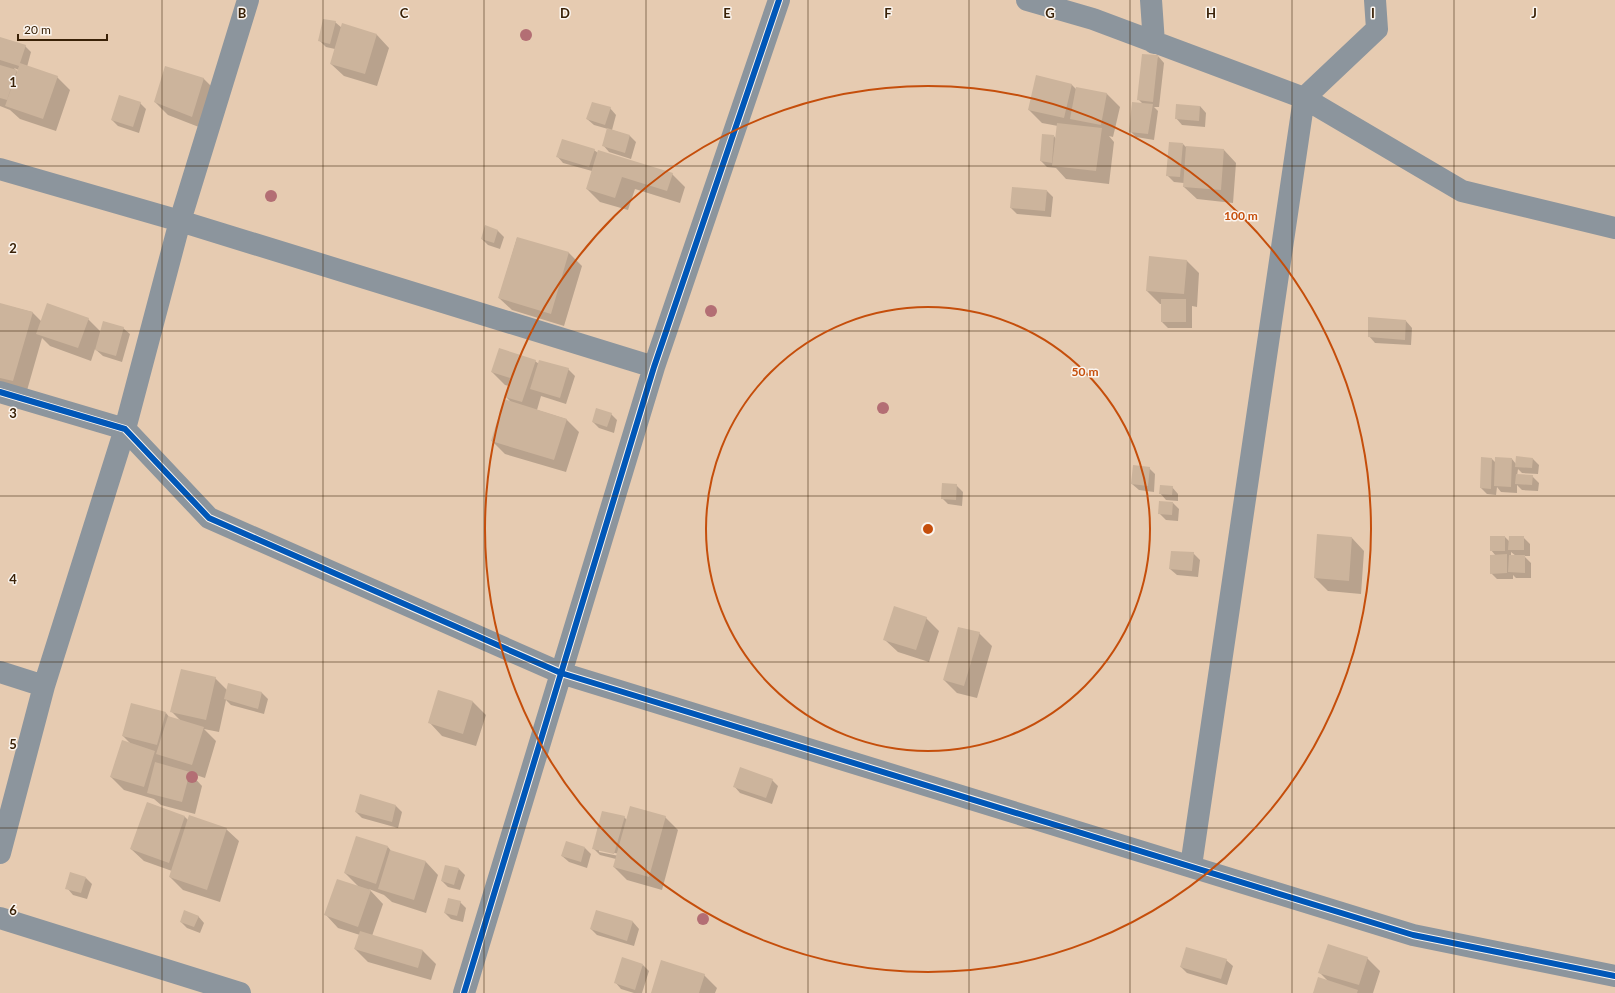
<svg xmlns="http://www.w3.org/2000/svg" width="1615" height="993" font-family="Lato,sans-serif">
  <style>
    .shadow { fill: #0003; fill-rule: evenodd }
    .building { fill: #ccb49c }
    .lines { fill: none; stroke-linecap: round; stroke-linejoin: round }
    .street { stroke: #8c959d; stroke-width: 22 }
    .cycleway-casing { stroke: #fbf5ef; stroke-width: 8 }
    .cycleway { stroke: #0057b8; stroke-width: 6 }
    .tree { fill: #b36e74 }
    .grid { fill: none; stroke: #392107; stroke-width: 1; stroke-opacity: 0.55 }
    .ring { fill: none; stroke: #c54e0b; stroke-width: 2 }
    .grid-label { font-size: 13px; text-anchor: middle; font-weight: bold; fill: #392107; stroke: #fbf5ef; stroke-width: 3; stroke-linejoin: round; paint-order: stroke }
    .centre { fill: #c54e0b; stroke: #fbf5ef; stroke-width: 2 }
    .ring-label { font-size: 12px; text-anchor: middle; font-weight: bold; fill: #c54e0b; stroke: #fbf5ef; stroke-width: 3; stroke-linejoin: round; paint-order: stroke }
  </style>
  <rect width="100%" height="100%" fill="#e6cbb1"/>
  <!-- shadow -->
  <path class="shadow" d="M 335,22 L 342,28 L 377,35 L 389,48 L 377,86 L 344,76 L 331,64 L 335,49 L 326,47 L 319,40 Z
    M 0,38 L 25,46 L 31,52 L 27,67 L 57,77 L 70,90 L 56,131 L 20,119 L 10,110 L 0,106 ZM 14,68 L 19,70 L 18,73 Z
    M 1158,56 L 1164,63 L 1159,107 L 1154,107 L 1158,111 L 1154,140 L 1136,137 L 1130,131 L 1143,104 L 1138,99 Z
    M 1037,76 L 1072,85 L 1077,90 L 1077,89 L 1107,94 L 1120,107 L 1113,137 L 1109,136 L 1114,142 L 1109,184 L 1066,179 L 1056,168 L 1047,167 L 1041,161 L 1054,136 L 1056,139 L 1058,126 L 1042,123 L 1029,110 Z
    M 203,78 L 216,91 L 204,129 L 168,115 L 155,102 Z
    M 140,103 L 146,109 L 139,133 L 118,126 L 112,120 Z
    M 1200,106 L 1206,113 L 1205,127 L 1182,125 L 1176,118 Z
    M 610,108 L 616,115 L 612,130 L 630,136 L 636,142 L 631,159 L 609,152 L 603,145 L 608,129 L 594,125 L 587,119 Z
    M 1183,144 L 1186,147 L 1224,150 L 1236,163 L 1233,203 L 1197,199 L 1184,187 L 1184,183 L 1174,182 L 1167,175 Z
    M 594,150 L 598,153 L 672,174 L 685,187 L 680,203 L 635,189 L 628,210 L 600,202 L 587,189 L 592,171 L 563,163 L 557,156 Z
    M 1047,191 L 1053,197 L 1051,217 L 1017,214 L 1011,208 Z
    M 486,227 L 498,231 L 504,237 L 500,249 L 488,245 L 482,239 Z
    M 517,238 L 569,253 L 582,266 L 564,326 L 512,310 L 499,298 Z
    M 1150,257 L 1187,261 L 1199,273 L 1197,307 L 1192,306 L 1192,328 L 1168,328 L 1162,322 L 1162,304 L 1160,304 L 1147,291 Z
    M 0,304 L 32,312 L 41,321 L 88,319 L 101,332 L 123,328 L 130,334 L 122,362 L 103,356 L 95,349 L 91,361 L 50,346 L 42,338 L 26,394 L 0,386 Z
    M 1406,321 L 1412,328 L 1411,345 L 1375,343 L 1369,336 Z
    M 535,361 L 539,364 L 568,369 L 575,376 L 566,404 L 541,396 L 537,410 L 566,419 L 579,432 L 566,472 L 505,454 L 492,441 L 511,402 L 506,397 L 509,386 L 505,385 L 492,372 Z
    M 611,414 L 617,420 L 614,433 L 599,428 L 593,422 Z
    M 1482,458 L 1492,459 L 1496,463 L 1512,459 L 1516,464 L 1533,459 L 1539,465 L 1538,474 L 1522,473 L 1518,469 L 1517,476 L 1532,476 L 1539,483 L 1538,491 L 1522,490 L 1517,485 L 1517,493 L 1501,492 L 1497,487 L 1496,495 L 1487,494 L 1481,488 Z
    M 1149,468 L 1155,474 L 1154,492 L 1139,490 L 1132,484 Z
    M 956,485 L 963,492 L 962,506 L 948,504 L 942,498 Z
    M 1172,487 L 1178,494 L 1178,501 L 1166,500 L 1160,493 Z
    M 1173,503 L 1179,509 L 1178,521 L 1166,520 L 1159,513 Z
    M 1318,535 L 1352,538 L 1364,551 L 1361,594 L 1328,591 L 1315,578 Z
    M 1491,537 L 1505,537 L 1510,542 L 1523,537 L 1530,544 L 1530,556 L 1524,556 L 1531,563 L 1531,578 L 1516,578 L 1513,575 L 1513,579 L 1497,579 L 1491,573 L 1496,556 L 1491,550 ZM 1511,552 L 1516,556 L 1511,556 Z
    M 1193,553 L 1200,560 L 1198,577 L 1177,575 L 1170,569 Z
    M 926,618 L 939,631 L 929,662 L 898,652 L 885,640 Z
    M 979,633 L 992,646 L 977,698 L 957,693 L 944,680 Z
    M 215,678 L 227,690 L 262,693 L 268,699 L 264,714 L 231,705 L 226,700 L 219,732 L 204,729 L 216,741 L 205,778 L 190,773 L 202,786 L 195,814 L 161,805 L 154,799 L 124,790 L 111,777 L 132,745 L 123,736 L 166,713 L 170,718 L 181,721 L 172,712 Z
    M 439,692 L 473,702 L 486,715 L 476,746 L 442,736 L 430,723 Z
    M 772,780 L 778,786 L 772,804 L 740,793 L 734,786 Z
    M 148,803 L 185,817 L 189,821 L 226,829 L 239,841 L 220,902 L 183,890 L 170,877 L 172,871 L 144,861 L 131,849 Z
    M 396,806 L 402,812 L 398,828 L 362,818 L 356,812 Z
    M 624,817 L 627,820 L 665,817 L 678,830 L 662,890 L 627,880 L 614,867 L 616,859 L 600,855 L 594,849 ZM 599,850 L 620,854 L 619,856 L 599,852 Z
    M 388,847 L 392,852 L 426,862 L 438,875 L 426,913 L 392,902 L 384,895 L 369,889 L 383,904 L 372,936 L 423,951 L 436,964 L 431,980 L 368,962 L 355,949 L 360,935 L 338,928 L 326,915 L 359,887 L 345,873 Z
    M 585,848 L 591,854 L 587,868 L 569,862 L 562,856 Z
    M 459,869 L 465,875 L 460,890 L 448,887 L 442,881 Z
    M 86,878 L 92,884 L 87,899 L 73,895 L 67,888 Z
    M 460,902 L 466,908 L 463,922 L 451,919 L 445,913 Z
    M 597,911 L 633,922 L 639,929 L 634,946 L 597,935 L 591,929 Z
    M 198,916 L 204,923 L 200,933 L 187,928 L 181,922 Z
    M 1367,958 L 1380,971 L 1373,993 L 1314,993 L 1328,981 L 1320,973 Z
    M 1226,960 L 1233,966 L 1227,985 L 1187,973 L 1181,967 Z
    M 643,965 L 649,971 L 642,993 L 634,993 L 621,989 L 615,982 Z
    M 704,975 L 717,988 L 715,993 L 652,993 Z"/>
  <!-- building -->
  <path class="building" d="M 323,19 L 336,21 L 330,44 L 318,41 Z
    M 342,23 L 377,34 L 365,74 L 330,64 Z
    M 0,37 L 26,45 L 20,63 L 58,76 L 43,119 L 5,106 L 19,66 L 0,60 Z
    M 1142,54 L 1158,55 L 1153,102 L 1137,100 Z
    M 0,65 L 17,70 L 7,100 L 0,98 Z
    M 165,66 L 204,78 L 192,117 L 154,102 Z
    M 1036,75 L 1072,84 L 1064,118 L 1028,110 Z
    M 1076,87 L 1107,93 L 1101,125 L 1070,119 Z
    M 119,95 L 141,102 L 133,127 L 111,120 Z
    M 592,102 L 611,107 L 605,125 L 586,119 Z
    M 1132,102 L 1153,104 L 1148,134 L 1129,132 Z
    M 1176,104 L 1200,106 L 1199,121 L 1175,119 Z
    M 1057,123 L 1102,128 L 1096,171 L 1052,166 Z
    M 607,128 L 630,135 L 625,153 L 602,146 Z
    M 1042,134 L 1054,135 L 1052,163 L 1040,161 Z
    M 562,139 L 595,149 L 589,167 L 556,157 Z
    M 1169,142 L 1183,143 L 1180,177 L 1166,176 Z
    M 1186,146 L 1224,149 L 1221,190 L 1183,187 Z
    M 598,150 L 673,173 L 667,191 L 622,177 L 615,198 L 586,189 Z
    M 1012,187 L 1047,190 L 1045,211 L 1010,208 Z
    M 485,225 L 498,230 L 494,243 L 481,239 Z
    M 517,237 L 569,252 L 551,314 L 498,298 Z
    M 1149,256 L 1187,260 L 1184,294 L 1146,291 Z
    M 1161,299 L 1186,299 L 1186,322 L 1161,322 Z
    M 0,303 L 33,312 L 13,381 L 0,378 Z
    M 47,303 L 89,318 L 78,348 L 36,334 Z
    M 1368,317 L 1406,320 L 1405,340 L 1368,337 Z
    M 103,321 L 124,327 L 116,356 L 95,350 Z
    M 499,348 L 536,360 L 522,402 L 505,397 L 510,378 L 491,372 Z
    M 539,360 L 569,368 L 560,398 L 530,389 Z
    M 504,399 L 567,419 L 554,460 L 491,441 Z
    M 596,408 L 612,413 L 607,427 L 592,422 Z
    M 1516,456 L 1533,458 L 1532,468 L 1515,467 Z
    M 1481,457 L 1492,458 L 1491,489 L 1480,488 Z
    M 1495,457 L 1512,458 L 1511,487 L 1494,486 Z
    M 1133,465 L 1150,467 L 1148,486 L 1131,484 Z
    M 1516,474 L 1533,475 L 1532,485 L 1515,484 Z
    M 942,483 L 957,484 L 956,500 L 941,499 Z
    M 1160,485 L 1173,486 L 1172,495 L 1159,494 Z
    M 1159,501 L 1173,502 L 1172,515 L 1158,514 Z
    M 1317,534 L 1352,537 L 1349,581 L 1314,578 Z
    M 1490,536 L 1505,536 L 1505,551 L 1490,551 Z
    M 1509,536 L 1524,536 L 1524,550 L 1508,550 Z
    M 1171,551 L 1194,552 L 1192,571 L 1169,569 Z
    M 1507,554 L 1507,573 L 1490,574 L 1490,555 Z
    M 1509,555 L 1525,555 L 1525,573 L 1508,572 Z
    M 894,606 L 927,617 L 916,650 L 883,640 Z
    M 958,627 L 980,632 L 964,686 L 943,680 Z
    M 181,669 L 216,677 L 206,720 L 170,712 Z
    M 228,683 L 262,692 L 258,709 L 224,699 Z
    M 438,690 L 473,701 L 463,734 L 428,723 Z
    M 131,703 L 166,712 L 157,745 L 122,736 Z
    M 168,716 L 204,727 L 192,765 L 156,754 Z
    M 122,740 L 155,751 L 144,787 L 110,777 Z
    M 155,762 L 190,772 L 182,802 L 147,793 Z
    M 740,767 L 773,779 L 766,798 L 733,787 Z
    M 360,794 L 396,805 L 392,822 L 355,812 Z
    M 147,802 L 185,816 L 169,863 L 130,849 Z
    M 630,806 L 666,816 L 649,877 L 613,867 Z
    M 602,811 L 625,816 L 614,854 L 592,849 Z
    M 189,815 L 227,828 L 207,890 L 169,877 Z
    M 356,836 L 388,846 L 376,884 L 344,873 Z
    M 566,841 L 585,847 L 581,862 L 561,856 Z
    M 390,850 L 426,861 L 414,900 L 378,889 Z
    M 445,865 L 459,868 L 454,885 L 441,881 Z
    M 70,872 L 86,877 L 81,893 L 65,889 Z
    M 337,879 L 371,890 L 358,927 L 324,915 Z
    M 448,898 L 461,901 L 457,916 L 444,913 Z
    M 184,910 L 199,916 L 194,927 L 180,922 Z
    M 596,910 L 633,921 L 627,941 L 590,929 Z
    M 360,931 L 423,950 L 418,968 L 354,949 Z
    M 1328,944 L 1368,957 L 1359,985 L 1318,973 Z
    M 1186,947 L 1227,959 L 1221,979 L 1180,967 Z
    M 622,957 L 643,964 L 635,990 L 614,983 Z
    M 661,960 L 705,974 L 699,993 L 651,993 Z
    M 1318,977 L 1358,990 L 1357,993 L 1313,993 Z"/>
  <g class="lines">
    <!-- street -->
    <path class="street" d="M 1027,0 L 1093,19 L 1304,98 L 1462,191 L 1615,228
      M 1151,0 L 1154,43
      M 0,169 L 180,221 L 654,367
      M 0,392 L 125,429 L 209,518 L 561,673 L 1413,935 L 1615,976
      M 0,672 L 44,686
      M 0,853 L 44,686 L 125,429 L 180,221 L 248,0
      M 1191,866 L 1304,98 L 1377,29 L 1375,0
      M 0,918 L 240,993
      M 464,993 L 654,367 L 779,0"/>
    <!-- cycleway casing -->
    <g class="cycleway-casing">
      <path id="cycleway" d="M 0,392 L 125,429 L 209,518 L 561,673 L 1413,935 L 1615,976
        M 464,993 L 654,367 L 779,0"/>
    </g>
    <!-- cycleway -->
    <use href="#cycleway" class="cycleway"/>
  </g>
  <!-- trees -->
  <g class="tree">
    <circle cx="526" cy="35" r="6"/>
    <circle cx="271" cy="196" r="6"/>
    <circle cx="711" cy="311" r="6"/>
    <circle cx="883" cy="408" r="6"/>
    <circle cx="192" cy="777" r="6"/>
    <circle cx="703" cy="919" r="6"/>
  </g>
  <!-- grid -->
  <path class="grid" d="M 162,0 L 162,993M 323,0 L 323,993M 484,0 L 484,993M 646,0 L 646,993M 808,0 L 808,993M 969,0 L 969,993M 1130,0 L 1130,993M 1292,0 L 1292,993M 1454,0 L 1454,993M 0,166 L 1615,166M 0,331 L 1615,331M 0,496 L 1615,496M 0,662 L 1615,662M 0,828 L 1615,828"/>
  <!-- distance rings -->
  <g class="ring">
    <circle cx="928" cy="529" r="222"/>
    <circle cx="928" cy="529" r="443"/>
  </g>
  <g class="grid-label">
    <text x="242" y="18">B</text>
    <text x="404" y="18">C</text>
    <text x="565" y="18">D</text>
    <text x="727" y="18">E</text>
    <text x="888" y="18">F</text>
    <text x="1050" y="18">G</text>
    <text x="1211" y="18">H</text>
    <text x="1373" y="18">I</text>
    <text x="1534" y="18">J</text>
    <text x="13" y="87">1</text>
    <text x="13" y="253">2</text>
    <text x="13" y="418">3</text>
    <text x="13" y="584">4</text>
    <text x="13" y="749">5</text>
    <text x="13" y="915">6</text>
  </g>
  <circle cx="928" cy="529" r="6" class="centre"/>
  <g class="ring-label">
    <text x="1241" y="220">100 m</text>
    <text x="1085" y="376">50 m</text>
  </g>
  <!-- scale -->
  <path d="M18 34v6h89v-6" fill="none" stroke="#392107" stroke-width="2"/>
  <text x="24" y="34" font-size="12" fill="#392107" stroke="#fbf5ef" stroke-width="3" paint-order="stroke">20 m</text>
</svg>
